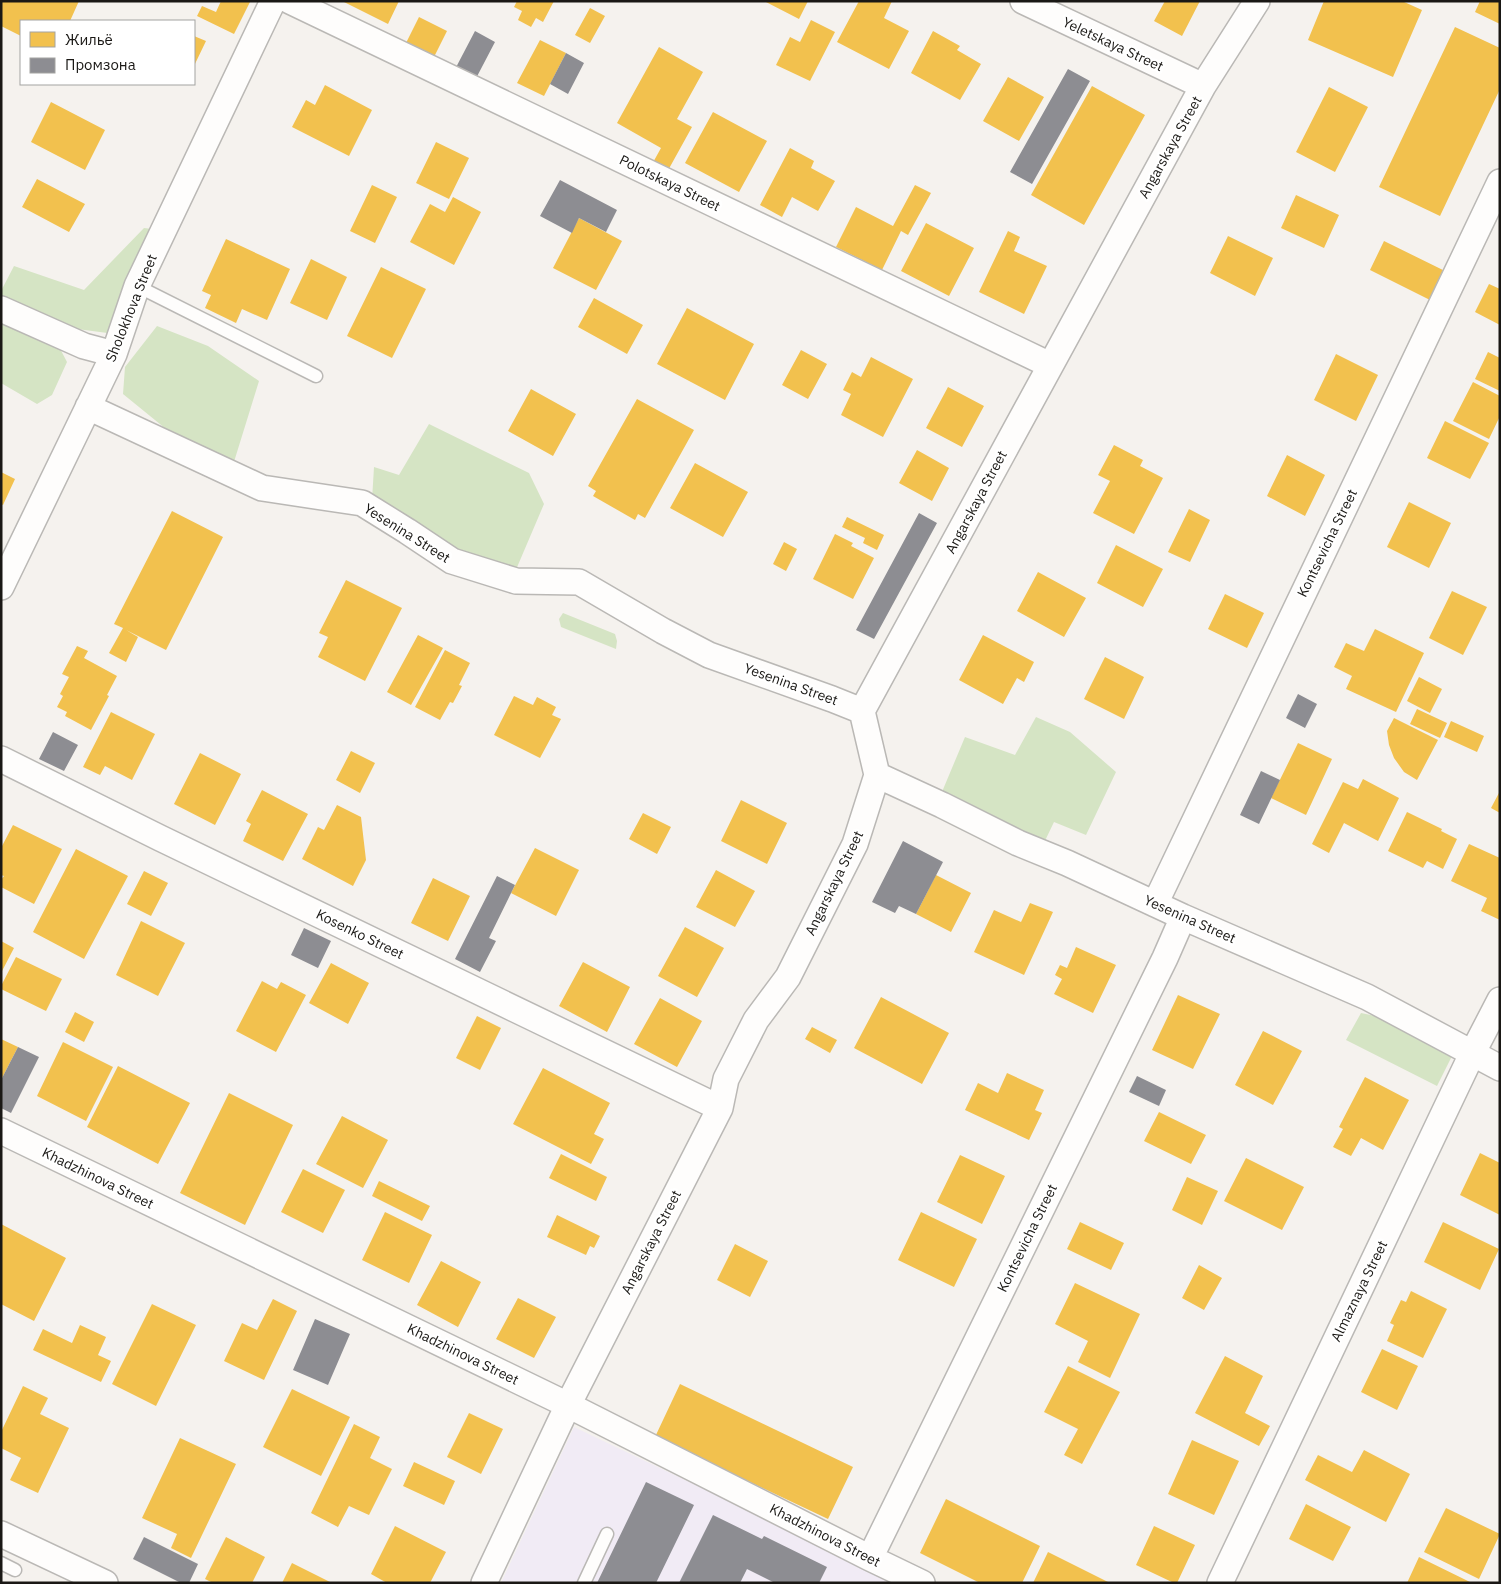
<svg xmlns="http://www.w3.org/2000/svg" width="1501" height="1584" font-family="'IBM Plex Sans',sans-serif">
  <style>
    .industrial { fill: #f1ebf5 }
    .green { fill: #d5e4c4 }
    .homes { fill: #f2c14e }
    .industry { fill: #8d8d92 }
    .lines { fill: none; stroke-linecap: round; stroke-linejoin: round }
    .service-casing { stroke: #bab8b5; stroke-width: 15 }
    .minor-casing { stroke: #bab8b5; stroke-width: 28 }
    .service { stroke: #fefdfc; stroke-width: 12 }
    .minor { stroke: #fefdfc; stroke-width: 25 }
    .labels { text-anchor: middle; stroke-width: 5; stroke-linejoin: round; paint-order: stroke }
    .street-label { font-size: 14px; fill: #1a1815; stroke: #fff }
  </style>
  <rect width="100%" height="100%" fill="#f5f2ee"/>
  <!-- industrial -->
  <path class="industrial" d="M 574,1427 L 901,1583 L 501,1583 Z"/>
  <!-- green -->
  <path class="green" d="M 144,228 L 169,231 L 115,334 L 62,327 L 1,301 L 1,291 L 14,266 L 84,290 Z
    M 1,317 L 56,341 L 67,362 L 52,395 L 37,404 L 1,383 Z
    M 157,326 L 208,346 L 259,381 L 233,465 L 182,442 L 123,394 L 125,367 Z
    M 429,424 L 529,473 L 544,504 L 515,572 L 448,554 L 372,500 L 374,467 L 399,475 Z
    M 563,613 L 615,634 L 617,641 L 616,649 L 561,627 L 559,619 Z
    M 1036,717 L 1070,732 L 1116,772 L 1086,835 L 1054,822 L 1042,847 L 939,799 L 965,737 L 1015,755 Z
    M 1361,1013 L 1385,1018 L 1454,1052 L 1437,1086 L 1346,1040 Z"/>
  <!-- homes -->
  <path class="homes" d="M 1,1 L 79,1 L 70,21 L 21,21 L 21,36 L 1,26 Z
    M 221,1 L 250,2 L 234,34 L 197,16 L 202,6 L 216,12 Z
    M 342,1 L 399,1 L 388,24 Z
    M 517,1 L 554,1 L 543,22 L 536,18 L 531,27 L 518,20 L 522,11 L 514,7 Z
    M 764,1 L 808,1 L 799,19 Z
    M 859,1 L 892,1 L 884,18 L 909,31 L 889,69 L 837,42 Z
    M 1165,1 L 1200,1 L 1182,36 L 1154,21 Z
    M 1324,1 L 1402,1 L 1422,10 L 1393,77 L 1308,40 Z
    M 1480,1 L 1500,1 L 1500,24 L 1475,12 Z
    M 590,8 L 605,16 L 590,43 L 575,35 Z
    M 419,17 L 447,31 L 431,63 L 403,49 Z
    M 811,20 L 835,32 L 810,81 L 776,65 L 790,37 L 800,42 Z
    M 1455,27 L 1500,48 L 1500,89 L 1440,216 L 1379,187 Z
    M 933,31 L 960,46 L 957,50 L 981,64 L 960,100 L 911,73 Z
    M 194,36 L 206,41 L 194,66 Z
    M 540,40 L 566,53 L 544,96 L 517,83 Z
    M 659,47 L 703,72 L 677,119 L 692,127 L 666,174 L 651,166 L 661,148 L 617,123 Z
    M 1008,77 L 1044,97 L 1019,141 L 983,121 Z
    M 325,85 L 372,110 L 349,156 L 292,127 L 306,100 L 315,105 Z
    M 1092,86 L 1145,115 L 1084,225 L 1031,195 Z
    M 1329,87 L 1368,107 L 1335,172 L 1296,152 Z
    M 51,102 L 105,130 L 85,170 L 31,142 Z
    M 713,112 L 767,141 L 739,192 L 685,163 Z
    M 436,142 L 469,158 L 449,199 L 416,183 Z
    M 790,148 L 814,161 L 811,168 L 835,181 L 818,211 L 792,197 L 782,217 L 760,205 Z
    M 37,179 L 85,204 L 69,232 L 22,207 Z
    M 372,185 L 397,197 L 375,243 L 350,231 Z
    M 915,185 L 931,193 L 908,235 L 901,231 L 882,270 L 836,247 L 856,207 L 893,226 Z
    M 1296,195 L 1339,215 L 1324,248 L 1281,228 Z
    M 453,197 L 481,212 L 454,265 L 410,242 L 430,204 L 445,212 Z
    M 579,218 L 622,241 L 596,290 L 553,268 Z
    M 926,223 L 974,248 L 949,296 L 901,271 Z
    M 1008,231 L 1020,237 L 1014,251 L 1047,266 L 1024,314 L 979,292 Z
    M 1228,236 L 1273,258 L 1255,296 L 1210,273 Z
    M 226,239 L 290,269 L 267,320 L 242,309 L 236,323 L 205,308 L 211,295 L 202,291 Z
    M 1384,241 L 1447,272 L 1432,301 L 1370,270 Z
    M 311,259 L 347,277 L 327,320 L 290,303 Z
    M 381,267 L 426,289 L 392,358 L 347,336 Z
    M 1489,284 L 1500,289 L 1500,325 L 1475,312 Z
    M 594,298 L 643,325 L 627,354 L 578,327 Z
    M 687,308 L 754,344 L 725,400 L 657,364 Z
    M 801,350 L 827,364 L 808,399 L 782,385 Z
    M 1488,352 L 1500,358 L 1500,391 L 1475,379 Z
    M 1336,354 L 1378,375 L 1356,421 L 1314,400 Z
    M 871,357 L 913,379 L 883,437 L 841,415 L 851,394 L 843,390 L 852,372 L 861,377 Z
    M 1473,382 L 1500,396 L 1500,416 L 1489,439 L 1453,421 Z
    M 948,387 L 984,406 L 962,447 L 926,428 Z
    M 531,389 L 576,414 L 553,456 L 508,431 Z
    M 637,399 L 694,430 L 645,518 L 638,514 L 635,520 L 593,496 L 596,491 L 588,486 Z
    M 1445,421 L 1489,443 L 1470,479 L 1427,458 Z
    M 1114,445 L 1143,460 L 1140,466 L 1163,478 L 1134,534 L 1093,513 L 1110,481 L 1098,475 Z
    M 917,450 L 949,468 L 932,501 L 899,483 Z
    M 1287,455 L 1325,475 L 1305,516 L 1267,496 Z
    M 695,463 L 748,492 L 723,537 L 670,508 Z
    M 1,472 L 15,479 L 3,505 L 1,504 Z
    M 1409,502 L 1451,523 L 1429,568 L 1387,547 Z
    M 1189,509 L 1210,520 L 1190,562 L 1168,552 Z
    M 172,511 L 223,537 L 166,650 L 126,630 L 138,637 L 126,662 L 109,653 L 123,628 L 114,624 Z
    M 847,517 L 884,535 L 877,550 L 863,543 L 865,538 L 842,527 Z
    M 835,534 L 853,543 L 851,546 L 874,558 L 853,599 L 813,579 Z
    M 784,542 L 797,549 L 786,571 L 773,564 Z
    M 1116,545 L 1163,569 L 1143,607 L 1097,583 Z
    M 1038,572 L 1086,598 L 1064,637 L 1017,611 Z
    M 346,580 L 402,608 L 365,681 L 318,657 L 328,637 L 319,633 Z
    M 1452,591 L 1487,607 L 1463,655 L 1429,638 Z
    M 1225,594 L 1264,613 L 1247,648 L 1208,629 Z
    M 1375,629 L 1424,653 L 1396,712 L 1346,689 L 1352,676 L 1334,667 L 1346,643 L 1364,651 Z
    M 418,635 L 443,648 L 411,705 L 387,692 Z
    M 983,635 L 1034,662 L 1024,682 L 1017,678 L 1003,704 L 959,680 Z
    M 77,646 L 88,651 L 84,658 L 117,676 L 107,695 L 109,696 L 91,730 L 65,716 L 67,712 L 57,707 L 63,696 L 60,694 L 69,677 L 62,674 Z
    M 445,650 L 470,663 L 459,685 L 462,686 L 453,703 L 450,702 L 440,720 L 415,707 Z
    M 1105,657 L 1144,677 L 1124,719 L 1084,699 Z
    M 1419,677 L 1442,689 L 1430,713 L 1407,701 Z
    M 514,696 L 533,705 L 537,697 L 556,707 L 552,715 L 561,719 L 540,758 L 494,735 Z
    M 1417,709 L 1447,723 L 1440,738 L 1410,724 Z
    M 111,712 L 155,734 L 132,780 L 105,766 L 100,775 L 83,767 Z
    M 1394,718 L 1438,740 L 1417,780 L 1404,772 L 1394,758 L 1389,745 L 1387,731 Z
    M 1451,721 L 1484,736 L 1477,752 L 1444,737 Z
    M 1298,743 L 1332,759 L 1306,815 L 1271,798 Z
    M 351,751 L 375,763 L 360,793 L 336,780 Z
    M 200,753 L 241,774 L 215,825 L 174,804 Z
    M 1363,779 L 1399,798 L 1378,841 L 1344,823 L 1329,853 L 1312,844 L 1343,782 L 1358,789 Z
    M 262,790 L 308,814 L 283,861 L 243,841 L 251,824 L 246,821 Z
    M 1500,791 L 1500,813 L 1491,808 Z
    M 741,800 L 787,823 L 767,864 L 721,841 Z
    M 337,805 L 361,817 L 366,860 L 353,886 L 302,859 L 318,827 L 324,830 Z
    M 1407,812 L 1442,829 L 1441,831 L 1457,839 L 1443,869 L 1427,861 L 1423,868 L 1388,851 Z
    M 643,813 L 671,827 L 657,854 L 629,839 Z
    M 13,825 L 62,849 L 34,904 L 1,887 L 1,880 L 4,876 L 1,875 L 1,848 Z
    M 1469,844 L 1500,858 L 1500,920 L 1481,911 L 1487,898 L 1451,881 Z
    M 535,848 L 579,870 L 556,916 L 511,893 Z
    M 76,849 L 128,876 L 84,959 L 33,932 Z
    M 716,870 L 755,891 L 735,927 L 696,907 Z
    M 144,871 L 168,883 L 151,916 L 127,904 Z
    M 936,875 L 971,893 L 951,932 L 916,914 Z
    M 433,878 L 470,896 L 448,941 L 411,923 Z
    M 1030,903 L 1053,912 L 1024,975 L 974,952 L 994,910 L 1021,922 Z
    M 141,921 L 185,943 L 158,996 L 116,975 Z
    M 685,927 L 724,948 L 697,997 L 658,976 Z
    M 1,941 L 14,948 L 1,973 Z
    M 1076,947 L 1116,965 L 1093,1013 L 1054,994 L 1062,979 L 1055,975 L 1060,965 L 1067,968 Z
    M 16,957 L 62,979 L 46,1011 L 1,989 L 1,986 Z
    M 583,962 L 630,987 L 607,1032 L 559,1006 Z
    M 331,963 L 369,983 L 348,1024 L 309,1003 Z
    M 262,981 L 277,989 L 281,982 L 306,995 L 276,1052 L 236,1031 Z
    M 1178,995 L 1220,1014 L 1193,1069 L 1152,1050 Z
    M 881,997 L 949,1033 L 922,1084 L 854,1048 Z
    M 660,998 L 702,1021 L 677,1067 L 634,1044 Z
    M 75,1012 L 94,1022 L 84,1042 L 65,1032 Z
    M 477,1016 L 501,1028 L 480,1070 L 456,1058 Z
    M 812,1027 L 837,1040 L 830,1053 L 805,1039 Z
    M 1263,1031 L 1302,1051 L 1273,1105 L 1235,1085 Z
    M 1,1039 L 18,1047 L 1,1080 Z
    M 63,1042 L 113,1067 L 86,1121 L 37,1096 Z
    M 118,1066 L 190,1103 L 158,1164 L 87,1127 Z
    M 543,1068 L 610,1103 L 594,1134 L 604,1139 L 591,1164 L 513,1124 Z
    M 1007,1073 L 1044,1090 L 1035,1110 L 1042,1113 L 1029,1140 L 965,1110 L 978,1083 L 998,1093 Z
    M 1365,1077 L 1409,1100 L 1383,1150 L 1361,1138 L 1351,1156 L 1333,1147 L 1343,1129 L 1339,1127 Z
    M 229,1093 L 293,1125 L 245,1225 L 180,1193 Z
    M 1159,1112 L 1206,1135 L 1191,1164 L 1144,1141 Z
    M 342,1116 L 388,1140 L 363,1188 L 316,1164 Z
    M 1480,1153 L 1500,1163 L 1500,1215 L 1460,1195 Z
    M 561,1154 L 607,1177 L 596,1201 L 549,1178 Z
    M 960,1155 L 1005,1176 L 982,1224 L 937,1202 Z
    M 1246,1158 L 1304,1187 L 1282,1230 L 1224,1201 Z
    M 303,1169 L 345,1190 L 323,1233 L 281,1212 Z
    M 1187,1177 L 1218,1191 L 1202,1225 L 1172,1210 Z
    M 379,1181 L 430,1206 L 422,1221 L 372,1196 Z
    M 385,1212 L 432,1235 L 409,1283 L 362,1260 Z
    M 921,1212 L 977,1239 L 954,1287 L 898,1260 Z
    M 557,1215 L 600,1236 L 594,1248 L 590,1246 L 586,1255 L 547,1237 Z
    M 1080,1222 L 1124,1243 L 1111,1270 L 1067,1249 Z
    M 1443,1222 L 1499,1249 L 1480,1290 L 1424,1262 Z
    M 1,1224 L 66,1258 L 34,1321 L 1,1304 Z
    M 735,1244 L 768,1261 L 750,1297 L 717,1280 Z
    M 441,1261 L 481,1282 L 458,1327 L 417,1305 Z
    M 1199,1265 L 1222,1278 L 1204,1310 L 1182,1298 Z
    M 1075,1283 L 1140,1314 L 1110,1378 L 1078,1362 L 1088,1341 L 1055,1324 Z
    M 1411,1291 L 1447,1309 L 1423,1358 L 1387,1341 L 1394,1325 L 1390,1323 L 1401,1300 L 1406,1302 Z
    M 518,1298 L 556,1317 L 534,1358 L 496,1339 Z
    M 273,1299 L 297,1311 L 264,1380 L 224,1361 L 242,1323 L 257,1330 Z
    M 152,1304 L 196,1325 L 156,1406 L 112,1384 Z
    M 80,1325 L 106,1337 L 98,1355 L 111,1361 L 101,1382 L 33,1350 L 43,1329 L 72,1343 Z
    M 1382,1349 L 1418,1366 L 1397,1410 L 1361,1392 Z
    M 1225,1356 L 1263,1376 L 1245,1413 L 1270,1426 L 1259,1446 L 1195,1413 Z
    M 1068,1366 L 1120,1392 L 1082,1464 L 1064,1455 L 1078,1429 L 1044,1412 Z
    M 680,1384 L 853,1467 L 828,1519 L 655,1437 Z
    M 23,1386 L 48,1398 L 40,1414 L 69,1428 L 38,1493 L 10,1480 L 21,1458 L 1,1448 L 1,1432 Z
    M 292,1389 L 350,1417 L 321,1476 L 263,1447 Z
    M 469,1413 L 503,1429 L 481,1474 L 447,1457 Z
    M 354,1424 L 380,1437 L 370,1458 L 392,1469 L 369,1515 L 349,1506 L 338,1527 L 311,1513 Z
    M 180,1438 L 236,1464 L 191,1558 L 171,1548 L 177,1534 L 142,1518 Z
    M 1192,1440 L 1239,1461 L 1214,1515 L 1168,1494 Z
    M 1364,1450 L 1410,1474 L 1386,1522 L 1305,1480 L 1318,1455 L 1352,1472 Z
    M 414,1462 L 455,1481 L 444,1505 L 403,1486 Z
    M 946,1499 L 1040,1546 L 1022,1583 L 980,1583 L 920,1553 Z
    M 1306,1504 L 1351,1527 L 1333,1561 L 1289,1539 Z
    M 1446,1508 L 1500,1534 L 1479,1579 L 1424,1552 Z
    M 395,1526 L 446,1552 L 430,1583 L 387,1583 L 371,1574 Z
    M 1154,1526 L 1195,1545 L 1177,1583 L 1174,1583 L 1136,1565 Z
    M 226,1537 L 265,1557 L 252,1583 L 213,1583 L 205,1579 Z
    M 1048,1552 L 1110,1583 L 1033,1583 Z
    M 1419,1557 L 1472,1583 L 1407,1583 Z
    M 292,1563 L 332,1583 L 282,1583 Z"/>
  <!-- industry -->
  <path class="industry" d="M 475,31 L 495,42 L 472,86 L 452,75 Z
    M 566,53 L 584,63 L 568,94 L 550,84 Z
    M 1068,69 L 1090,81 L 1032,184 L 1010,172 Z
    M 560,180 L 617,210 L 606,232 L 579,218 L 572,233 L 540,216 Z
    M 919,513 L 937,523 L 874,639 L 856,630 Z
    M 1298,694 L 1317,704 L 1305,728 L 1286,718 Z
    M 53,732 L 78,745 L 64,771 L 39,759 Z
    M 1261,771 L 1280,780 L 1259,824 L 1240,815 Z
    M 903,841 L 943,862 L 916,914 L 899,906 L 895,913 L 872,902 Z
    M 497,876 L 515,885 L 489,938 L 496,941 L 480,972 L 455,959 Z
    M 304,928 L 331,941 L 318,968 L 291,955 Z
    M 18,1047 L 39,1057 L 11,1113 L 1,1108 L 1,1080 Z
    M 1137,1076 L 1166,1090 L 1159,1106 L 1129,1092 Z
    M 315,1319 L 350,1334 L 328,1385 L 293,1370 Z
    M 646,1482 L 694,1505 L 656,1583 L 597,1583 Z
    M 713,1515 L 762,1539 L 764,1536 L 827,1567 L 819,1583 L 775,1583 L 747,1569 L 740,1583 L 679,1583 Z
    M 144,1537 L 198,1564 L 189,1583 L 181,1583 L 133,1559 Z"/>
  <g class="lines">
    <!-- service casing -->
    <g class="service-casing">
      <path id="service" d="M 137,286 L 316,376
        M 1,1563 L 15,1570
        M 584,1583 L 607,1534"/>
    </g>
    <!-- minor casing -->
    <g class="minor-casing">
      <path id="minor" d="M 290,1 L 1050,365
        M 1023,1 L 1203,86
        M 1,309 L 84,346 L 114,354
        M 88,407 L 262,488 L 362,503 L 407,531 L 452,561 L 516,581 L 579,582 L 663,631 L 709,655 L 832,699 L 862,711
        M 1,587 L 114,354 L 137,286 L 273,1
        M 1,759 L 160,838 L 720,1108
        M 877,775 L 942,805 L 1018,843 L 1067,863 L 1183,917 L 1367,997 L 1500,1068
        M 1155,904 L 1500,182
        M 1,1131 L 568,1405 L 870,1558 L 922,1583
        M 1,1534 L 105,1583
        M 870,1558 L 1165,958 L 1183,917
        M 484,1583 L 568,1405 L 720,1108 L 726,1079 L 756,1020 L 788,977 L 855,844 L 877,775 L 862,711 L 1203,86 L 1257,1
        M 1220,1583 L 1472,1054 L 1500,1000"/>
    </g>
    <!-- service -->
    <use href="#service" class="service"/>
    <!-- minor -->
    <use href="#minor" class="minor"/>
  </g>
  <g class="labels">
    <!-- street labels -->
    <g class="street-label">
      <text transform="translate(1113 44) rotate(25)" y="5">Yeletskaya Street</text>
      <text transform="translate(1170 147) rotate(-61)" y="5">Angarskaya Street</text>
      <text transform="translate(670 183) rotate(26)" y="5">Polotskaya Street</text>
      <text transform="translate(131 308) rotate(-68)" y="5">Sholokhova Street</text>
      <text transform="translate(976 502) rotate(-62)" y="5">Angarskaya Street</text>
      <text transform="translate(407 533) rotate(32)" y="5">Yesenina Street</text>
      <text transform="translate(1327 543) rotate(-64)" y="5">Kontsevicha Street</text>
      <text transform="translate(791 684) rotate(20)" y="5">Yesenina Street</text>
      <text transform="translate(834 883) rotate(-64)" y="5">Angarskaya Street</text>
      <text transform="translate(1190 919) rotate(24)" y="5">Yesenina Street</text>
      <text transform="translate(360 934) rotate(26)" y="5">Kosenko Street</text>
      <text transform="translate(98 1178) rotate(26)" y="5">Khadzhinova Street</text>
      <text transform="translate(1027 1238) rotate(-64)" y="5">Kontsevicha Street</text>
      <text transform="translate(651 1242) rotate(-63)" y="5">Angarskaya Street</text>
      <text transform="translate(1359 1291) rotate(-64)" y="5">Almaznaya Street</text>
      <text transform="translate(463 1354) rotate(26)" y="5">Khadzhinova Street</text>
      <text transform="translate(825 1535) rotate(27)" y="5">Khadzhinova Street</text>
    </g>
  </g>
  <!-- border -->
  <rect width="1501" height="1584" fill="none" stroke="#1a1815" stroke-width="5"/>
  <!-- legend -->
  <rect x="20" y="20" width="175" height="65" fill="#ffffff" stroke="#a3a3a1"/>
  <rect x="30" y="32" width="25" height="15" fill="#f2c14e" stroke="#a3a3a1"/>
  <text x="65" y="45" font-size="15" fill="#1a1815">Жильё</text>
  <rect x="30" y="58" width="25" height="15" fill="#8d8d92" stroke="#a3a3a1"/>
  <text x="65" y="70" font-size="15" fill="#1a1815">Промзона</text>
</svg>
